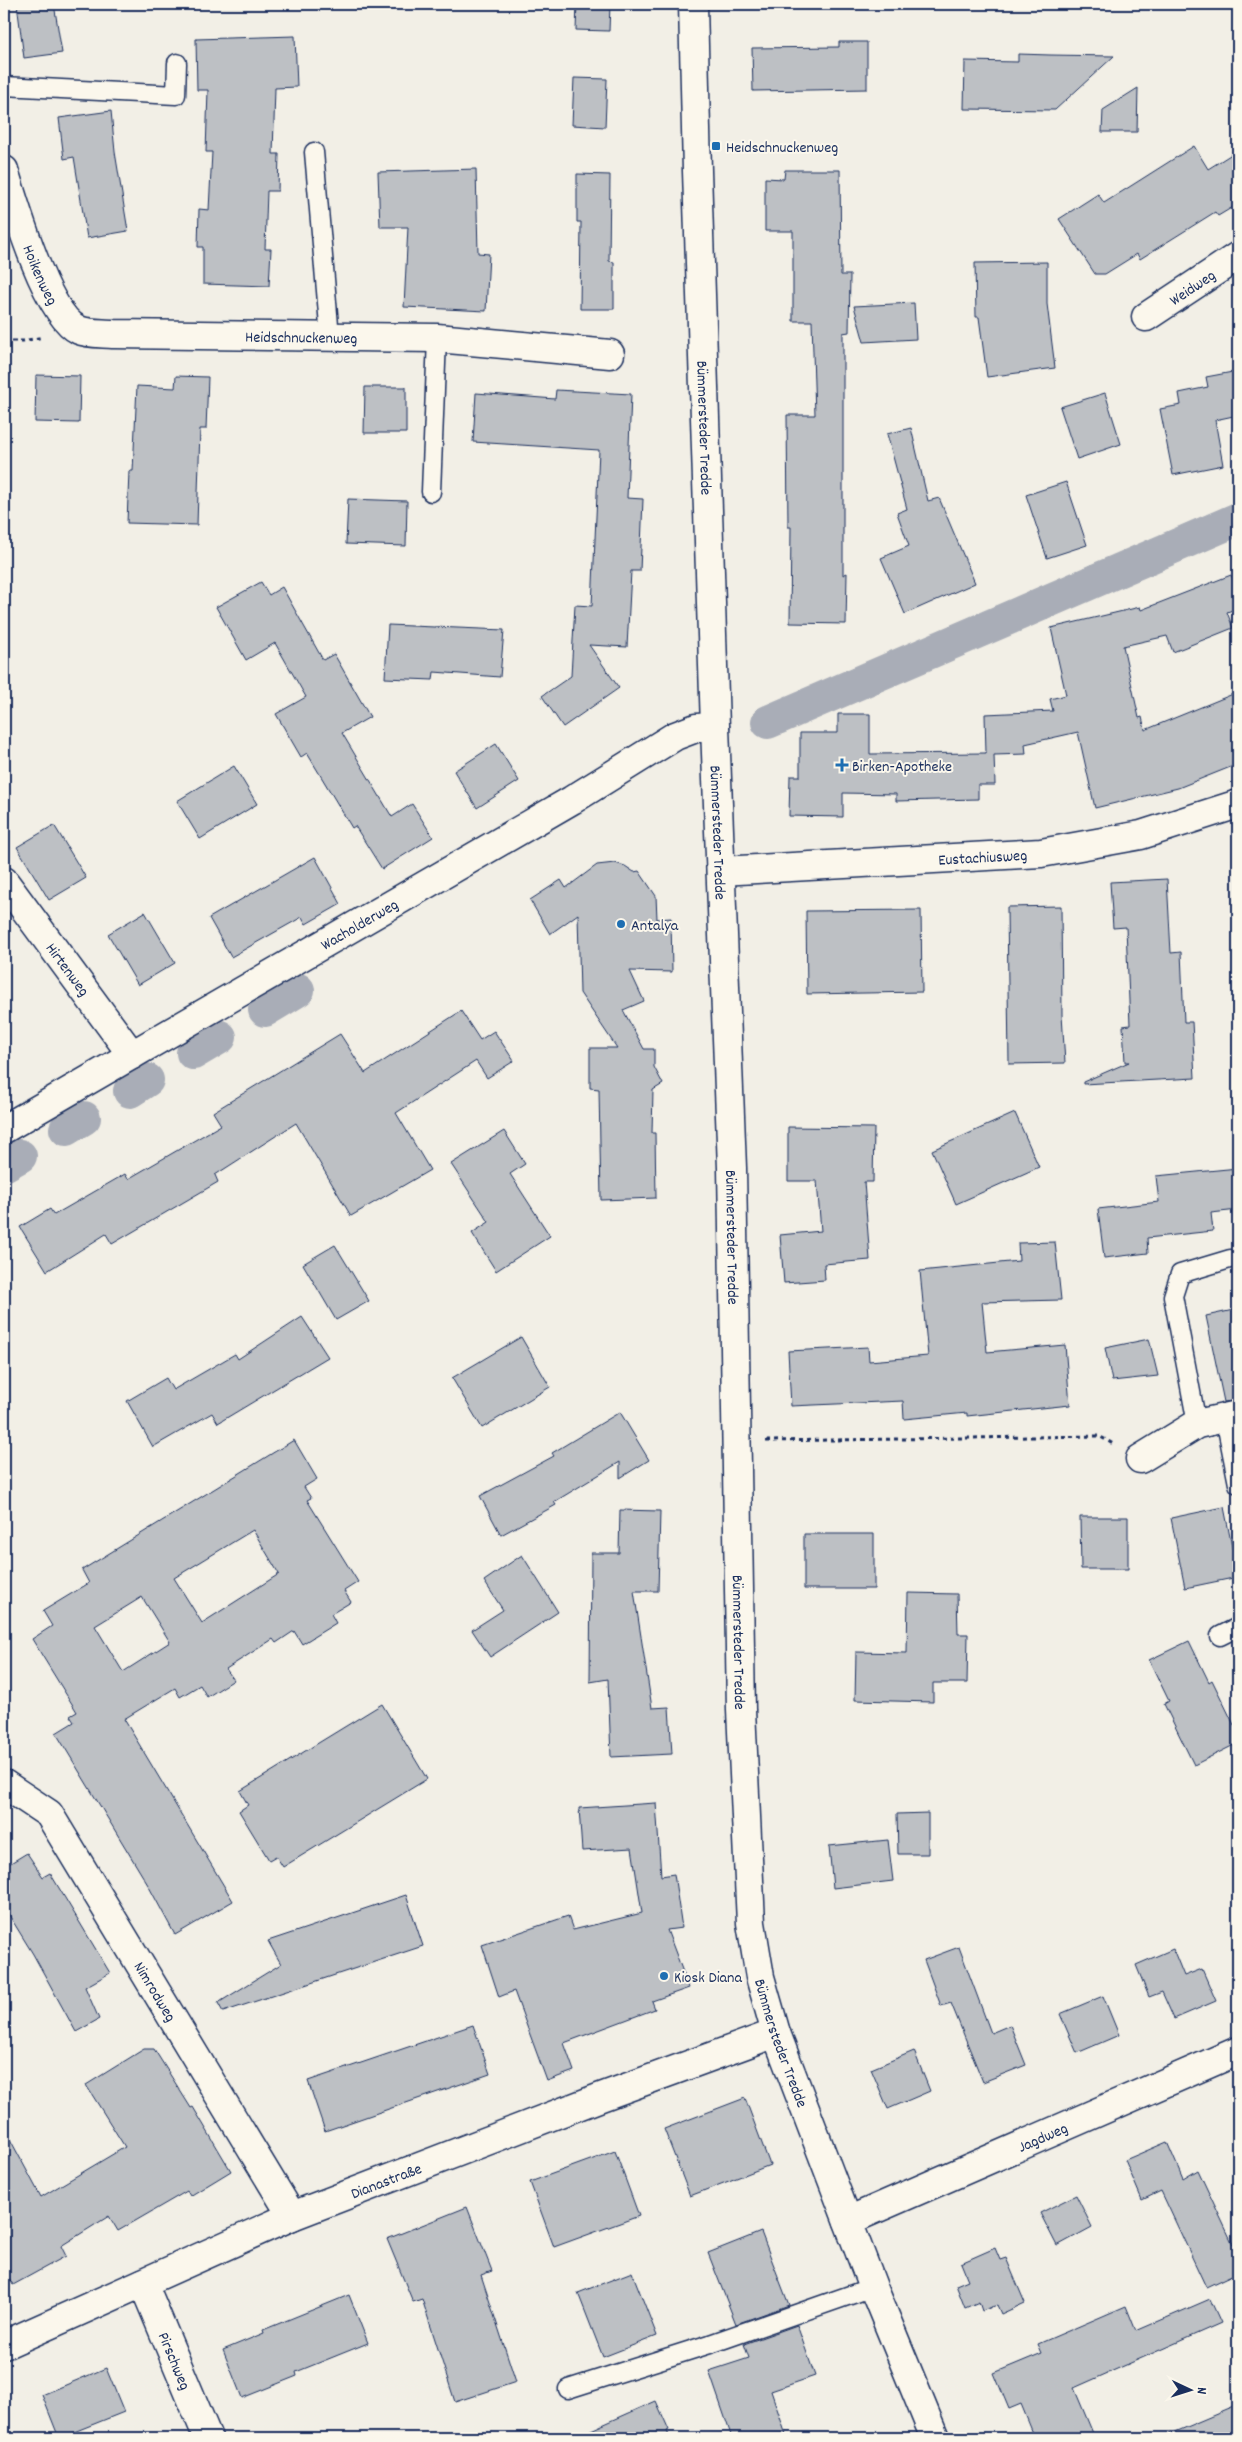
<svg xmlns="http://www.w3.org/2000/svg" width="1242" height="2442" font-family="Dekko,sans-serif">
  <style>
    .lines { fill: none; stroke-linecap: round; stroke-linejoin: round }
    .canal { stroke: #a9adb7; stroke-width: 34 }
    .building { fill: #bdc0c4; stroke: #1b2f5e; fill-rule: evenodd }
    .lane-casing { stroke: #1b2f5e; stroke-width: 21 }
    .street-casing { stroke: #1b2f5e; stroke-width: 31 }
    .path { stroke: #1b2f5e; stroke-width: 3; stroke-dasharray: 4 4; stroke-linecap: butt }
    .lane { stroke: #fbf7ec; stroke-width: 18 }
    .street { stroke: #fbf7ec; stroke-width: 28 }
    .poi-dot { fill: #1f6fb2; stroke: #fbf7ec; stroke-width: 2 }
    .labels { text-anchor: middle; stroke-width: 4; stroke-linejoin: round; paint-order: stroke }
    .poi-label { font-size: 16px; fill: #1b2f5e; stroke: #fbf7ec; text-anchor: start }
    .street-label { font-size: 16px; fill: #1b2f5e; stroke: #fbf7ec }
  </style>
  <rect width="100%" height="100%" fill="#f2efe6"/>
  <filter id="ink" filterUnits="userSpaceOnUse"><feTurbulence type="fractalNoise" baseFrequency=".02" numOctaves="2"/><feDisplacementMap in="SourceGraphic" scale="10" xChannelSelector="R" yChannelSelector="G"/><feConvolveMatrix kernelMatrix="1 2 1 2 8 2 1 2 1" color-interpolation-filters="sRGB"/></filter>
  <g filter="url(#ink)">
    <g class="lines">
      <!-- canal -->
      <path class="canal" d="M 768,722 L 1238,519
        M 265,1010 L 298,990
        M 193,1053 L 220,1037
        M 130,1091 L 147,1080
        M 66,1129 L 84,1118
        M 4,1165 L 20,1156"/>
    </g>
    <!-- building -->
    <path class="building" d="M 17,4 L 54,4 L 62,53 L 24,58 Z
      M 577,4 L 610,4 L 609,31 L 576,30 Z
      M 295,36 L 297,87 L 275,88 L 273,154 L 279,154 L 278,191 L 267,191 L 265,249 L 271,249 L 269,286 L 203,284 L 203,247 L 198,247 L 199,209 L 209,210 L 212,152 L 206,152 L 208,90 L 197,90 L 196,39 Z
      M 839,42 L 867,42 L 867,89 L 753,91 L 752,48 L 839,47 Z
      M 1018,54 L 1050,55 L 1114,56 L 1055,110 L 964,109 L 965,61 L 1018,62 Z
      M 574,78 L 607,79 L 605,127 L 572,125 Z
      M 1138,88 L 1137,132 L 1102,132 L 1103,110 Z
      M 111,111 L 115,152 L 128,231 L 87,238 L 74,157 L 64,159 L 59,118 Z
      M 1194,146 L 1208,169 L 1238,150 L 1238,204 L 1218,216 L 1215,212 L 1140,259 L 1137,254 L 1105,274 L 1095,274 L 1059,219 L 1098,194 L 1104,203 Z
      M 476,169 L 478,253 L 489,254 L 486,311 L 404,307 L 408,227 L 380,227 L 378,172 Z
      M 785,170 L 840,170 L 841,275 L 850,275 L 849,332 L 843,333 L 843,575 L 847,573 L 846,624 L 790,623 L 791,527 L 788,527 L 787,415 L 815,415 L 812,321 L 793,321 L 793,231 L 765,231 L 765,178 L 784,179 Z
      M 577,174 L 610,175 L 609,261 L 614,262 L 614,309 L 580,309 L 581,222 L 577,222 Z
      M 1047,262 L 1047,304 L 1055,368 L 987,377 L 979,317 L 976,317 L 975,263 Z
      M 914,303 L 916,339 L 864,342 L 854,306 Z
      M 1238,371 L 1238,415 L 1215,420 L 1223,465 L 1173,475 L 1160,409 L 1181,405 L 1179,393 L 1208,387 L 1206,377 Z
      M 36,375 L 80,376 L 79,423 L 35,422 Z
      M 176,376 L 208,377 L 206,429 L 200,429 L 197,525 L 127,523 L 129,471 L 133,471 L 137,386 L 175,388 Z
      M 365,387 L 406,387 L 406,433 L 364,433 Z
      M 556,390 L 631,394 L 627,498 L 643,499 L 640,571 L 631,571 L 627,647 L 589,645 L 619,688 L 563,727 L 542,696 L 571,676 L 575,605 L 592,606 L 599,450 L 473,442 L 476,393 L 555,399 Z
      M 1105,393 L 1121,444 L 1077,459 L 1060,407 Z
      M 911,428 L 928,501 L 939,498 L 975,583 L 905,614 L 881,558 L 909,546 L 897,513 L 907,509 L 887,434 Z
      M 1066,482 L 1087,545 L 1047,558 L 1026,495 Z
      M 348,499 L 407,501 L 406,546 L 346,544 Z
      M 1231,575 L 1238,591 L 1238,608 L 1227,612 L 1233,628 L 1173,652 L 1167,636 L 1123,646 L 1139,718 L 1142,717 L 1145,730 L 1238,692 L 1238,764 L 1178,788 L 1095,808 L 1078,732 L 1025,744 L 1026,754 L 994,755 L 995,785 L 978,785 L 978,799 L 896,801 L 896,794 L 843,793 L 843,817 L 789,816 L 790,776 L 800,776 L 800,733 L 838,733 L 838,714 L 870,714 L 870,754 L 986,753 L 985,714 L 1053,711 L 1050,699 L 1066,695 L 1051,628 L 1140,607 L 1141,610 Z
      M 261,582 L 269,595 L 282,587 L 323,660 L 334,654 L 370,717 L 342,733 L 392,817 L 412,804 L 433,837 L 382,869 L 355,826 L 352,828 L 307,753 L 301,757 L 276,714 L 306,697 L 275,643 L 246,660 L 216,607 Z
      M 388,625 L 504,630 L 500,677 L 434,672 L 433,680 L 385,678 Z
      M 496,744 L 519,781 L 477,808 L 454,771 Z
      M 234,766 L 257,804 L 200,839 L 177,801 Z
      M 54,825 L 86,878 L 49,900 L 17,847 Z
      M 315,857 L 341,904 L 306,924 L 302,917 L 231,957 L 209,918 Z
      M 615,863 L 625,866 L 634,872 L 639,871 L 656,896 L 657,919 L 671,918 L 672,972 L 630,971 L 644,1001 L 623,1010 L 644,1049 L 654,1049 L 654,1067 L 663,1084 L 653,1090 L 652,1133 L 655,1133 L 656,1198 L 601,1200 L 599,1089 L 590,1088 L 590,1048 L 617,1048 L 580,993 L 578,914 L 550,934 L 530,900 L 561,880 L 566,888 L 597,865 Z
      M 1167,879 L 1171,953 L 1181,952 L 1184,1022 L 1192,1022 L 1195,1078 L 1083,1084 L 1083,1082 L 1129,1062 L 1125,1062 L 1123,1026 L 1130,1025 L 1126,927 L 1113,928 L 1110,882 Z
      M 1061,906 L 1062,1015 L 1065,1063 L 1009,1064 L 1007,907 Z
      M 921,910 L 922,992 L 807,994 L 806,911 Z
      M 145,912 L 175,963 L 138,985 L 108,934 Z
      M 461,1011 L 480,1040 L 494,1031 L 514,1061 L 487,1078 L 476,1061 L 396,1113 L 430,1170 L 351,1216 L 296,1123 L 215,1175 L 218,1182 L 112,1244 L 106,1234 L 47,1271 L 20,1227 L 50,1209 L 54,1215 L 125,1174 L 128,1179 L 221,1125 L 213,1112 L 340,1034 L 365,1073 Z
      M 1015,1113 L 1039,1167 L 956,1204 L 932,1150 Z
      M 788,1127 L 874,1128 L 873,1182 L 864,1182 L 870,1260 L 824,1264 L 825,1280 L 784,1283 L 780,1235 L 821,1231 L 817,1181 L 788,1181 Z
      M 504,1131 L 525,1164 L 510,1174 L 550,1236 L 496,1271 L 472,1233 L 489,1222 L 451,1164 Z
      M 1238,1168 L 1238,1210 L 1211,1213 L 1213,1231 L 1147,1238 L 1148,1253 L 1104,1258 L 1098,1209 L 1159,1202 L 1156,1176 Z
      M 1055,1242 L 1061,1300 L 982,1302 L 987,1352 L 1065,1345 L 1070,1405 L 967,1416 L 967,1413 L 904,1419 L 903,1401 L 791,1406 L 788,1351 L 868,1347 L 869,1361 L 928,1356 L 920,1271 L 1019,1261 L 1018,1243 Z
      M 335,1245 L 369,1301 L 336,1320 L 303,1264 Z
      M 1238,1309 L 1238,1400 L 1224,1402 L 1206,1316 Z
      M 302,1317 L 328,1357 L 218,1423 L 212,1413 L 153,1447 L 127,1401 L 166,1378 L 173,1390 L 235,1354 L 238,1359 Z
      M 521,1337 L 550,1387 L 482,1428 L 452,1378 Z
      M 1149,1339 L 1158,1376 L 1112,1381 L 1105,1348 Z
      M 620,1412 L 649,1460 L 620,1478 L 620,1462 L 554,1502 L 556,1505 L 501,1535 L 480,1496 L 554,1456 L 552,1453 Z
      M 294,1440 L 317,1479 L 304,1487 L 311,1498 L 307,1500 L 358,1582 L 344,1591 L 351,1602 L 331,1614 L 336,1623 L 302,1644 L 294,1631 L 276,1643 L 273,1639 L 226,1669 L 234,1680 L 207,1697 L 200,1685 L 180,1697 L 175,1688 L 124,1719 L 233,1901 L 175,1935 L 148,1885 L 56,1733 L 74,1722 L 70,1716 L 77,1712 L 32,1639 L 52,1626 L 43,1611 L 89,1583 L 82,1570 ZM 253,1530 L 279,1574 L 202,1623 L 174,1578 ZM 142,1597 L 170,1642 L 123,1672 L 95,1626 Z
      M 1224,1507 L 1238,1577 L 1185,1588 L 1171,1518 Z
      M 620,1510 L 660,1511 L 658,1591 L 634,1591 L 652,1708 L 669,1707 L 672,1754 L 611,1757 L 608,1679 L 590,1682 L 591,1553 L 619,1553 Z
      M 1080,1517 L 1128,1517 L 1128,1569 L 1081,1569 Z
      M 804,1534 L 874,1534 L 874,1589 L 804,1589 Z
      M 522,1555 L 558,1612 L 490,1657 L 472,1630 L 503,1610 L 484,1581 Z
      M 908,1593 L 957,1594 L 958,1634 L 968,1634 L 967,1683 L 933,1683 L 933,1702 L 855,1700 L 856,1652 L 907,1653 Z
      M 1189,1641 L 1209,1682 L 1212,1680 L 1238,1733 L 1238,1743 L 1194,1765 L 1164,1704 L 1169,1701 L 1149,1660 Z
      M 382,1704 L 427,1779 L 283,1867 L 276,1856 L 269,1860 L 239,1811 L 248,1805 L 240,1791 Z
      M 656,1803 L 661,1876 L 674,1874 L 682,1928 L 667,1930 L 689,1988 L 652,2001 L 655,2009 L 564,2043 L 574,2071 L 547,2081 L 514,1991 L 499,1997 L 482,1945 L 568,1916 L 573,1930 L 642,1913 L 632,1848 L 582,1851 L 579,1808 Z
      M 928,1813 L 928,1854 L 898,1854 L 897,1814 Z
      M 888,1840 L 893,1881 L 833,1888 L 829,1846 Z
      M 27,1853 L 43,1877 L 50,1873 L 110,1973 L 85,1987 L 99,2019 L 76,2032 L 33,1954 L 4,1907 L 4,1867 Z
      M 406,1895 L 423,1946 L 223,2012 L 218,2003 L 281,1964 L 268,1941 Z
      M 959,1947 L 991,2033 L 1010,2025 L 1026,2065 L 983,2082 L 951,2003 L 941,2006 L 924,1960 Z
      M 1173,1949 L 1184,1976 L 1202,1969 L 1216,2001 L 1174,2019 L 1162,1992 L 1149,1997 L 1136,1965 Z
      M 1103,1996 L 1119,2035 L 1077,2053 L 1060,2014 Z
      M 473,2025 L 490,2074 L 325,2131 L 308,2081 Z
      M 144,2049 L 154,2049 L 191,2108 L 193,2107 L 231,2171 L 190,2196 L 187,2191 L 118,2231 L 109,2216 L 61,2246 L 66,2256 L 13,2285 L 4,2269 L 4,2128 L 41,2197 L 125,2147 L 86,2085 Z
      M 914,2051 L 930,2091 L 888,2109 L 871,2069 Z
      M 745,2098 L 770,2165 L 690,2196 L 664,2129 Z
      M 1167,2142 L 1183,2179 L 1198,2170 L 1238,2255 L 1238,2272 L 1206,2287 L 1161,2191 L 1142,2200 L 1125,2160 Z
      M 615,2151 L 639,2216 L 554,2247 L 530,2182 Z
      M 1076,2195 L 1092,2227 L 1057,2246 L 1040,2213 Z
      M 467,2207 L 492,2271 L 481,2275 L 516,2382 L 455,2402 L 422,2299 L 413,2302 L 387,2239 Z
      M 761,2232 L 789,2305 L 736,2324 L 708,2253 Z
      M 995,2248 L 1000,2260 L 1006,2258 L 1025,2303 L 1001,2314 L 997,2305 L 982,2311 L 979,2302 L 965,2308 L 956,2285 L 968,2280 L 961,2263 Z
      M 632,2272 L 657,2336 L 603,2357 L 578,2293 Z
      M 349,2295 L 368,2343 L 296,2372 L 297,2376 L 242,2398 L 223,2350 L 264,2333 L 263,2330 Z
      M 1210,2299 L 1221,2323 L 1074,2388 L 1095,2438 L 1035,2438 L 1021,2404 L 1009,2409 L 994,2373 L 1042,2353 L 1038,2344 L 1126,2306 L 1136,2331 Z
      M 797,2325 L 815,2376 L 771,2391 L 787,2438 L 732,2438 L 709,2371 L 749,2358 L 744,2344 Z
      M 106,2368 L 124,2412 L 59,2438 L 42,2395 Z
      M 656,2401 L 669,2430 L 667,2431 L 670,2438 L 573,2438 Z
      M 1238,2405 L 1238,2438 L 1160,2438 Z"/>
    <g class="lines">
      <!-- lane casing -->
      <g class="lane-casing">
        <path id="lane" d="M 4,86 L 176,95 L 177,63
          M 314,152 L 330,337
          M 431,492 L 437,338
          M 1225,1418 L 1238,1484
          M 1197,1424 L 1173,1296 L 1180,1274 L 1230,1259
          M 1220,1636 L 1238,1627
          M 568,2389 L 710,2344 L 873,2287"/>
      </g>
      <!-- street casing -->
      <g class="street-casing">
        <g id="street">
          <path id="s1" d="M 693,4 L 697,171 L 715,727 L 732,1168 L 741,1710 L 751,1923 L 760,1977 L 776,2033 L 873,2287 L 935,2438"/>
          <path id="s2" d="M 4,170 C 14,203 47,316 79,330 C 88,334 103,333 113,334 L 437,338 L 610,354"/>
          <path id="s3" d="M 1146,317 L 1238,256"/>
          <path id="s4" d="M 721,871 L 1041,853 L 1141,835 L 1238,804"/>
          <path id="s5" d="M 4,881 L 132,1055"/>
          <path id="s6" d="M 4,1129 L 572,800 L 675,736 L 696,728 L 715,727"/>
          <path d="M 1140,1459 L 1197,1424 L 1238,1415"/>
          <path id="s7" d="M 4,1784 L 49,1814 L 292,2216"/>
          <path id="s8" d="M 848,2221 L 1238,2051"/>
          <path id="s9" d="M 143,2283 L 208,2438"/>
          <path id="s10" d="M 4,2345 L 292,2216 L 601,2097 L 776,2033"/>
        </g>
      </g>
      <!-- path -->
      <path class="path" d="M 4,341 L 23,341 L 43,337
        M 766,1441 L 1099,1436 L 1115,1445"/>
      <!-- lane -->
      <use href="#lane" class="lane"/>
      <!-- street -->
      <use href="#street" class="street"/>
    </g>
  </g>
  <!-- markers -->
  <g class="poi-dot">
    <rect x="711" y="141" width="10" height="10" rx="2.5"/>
    <path d="M839.5 757.5h5v5h5v5h-5v5h-5v-5h-5v-5h5z"/>
    <circle cx="621" cy="924" r="5"/>
    <circle cx="664" cy="1976" r="5"/>
  </g>
  <g class="labels">
    <!-- poi labels -->
    <g class="poi-label">
      <text x="726" y="152">Heidschnuckenweg</text>
      <text x="852" y="771">Birken-Apotheke</text>
      <text x="631" y="930">Antalya</text>
      <text x="674" y="1982">Kiosk Diana</text>
    </g>
    <!-- street labels -->
    <g class="street-label">
      <text dy="6" stroke="none"><textPath href="#s2" startOffset="111">Hoikenweg</textPath></text>
      <text dy="6" stroke="none"><textPath href="#s3" startOffset="55">Weidweg</textPath></text>
      <text dy="6" stroke="none"><textPath href="#s2" startOffset="402">Heidschnuckenweg</textPath></text>
      <text dy="6" stroke="none"><textPath href="#s1" startOffset="424">Bümmersteder Tredde</textPath></text>
      <text dy="6" stroke="none"><textPath href="#s1" startOffset="829">Bümmersteder Tredde</textPath></text>
      <text dy="6" stroke="none"><textPath href="#s4" startOffset="262">Eustachiusweg</textPath></text>
      <text dy="6" stroke="none"><textPath href="#s6" startOffset="410">Wacholderweg</textPath></text>
      <text dy="6" stroke="none"><textPath href="#s5" startOffset="109">Hirtenweg</textPath></text>
      <text dy="6" stroke="none"><textPath href="#s1" startOffset="1234">Bümmersteder Tredde</textPath></text>
      <text dy="6" stroke="none"><textPath href="#s1" startOffset="1639">Bümmersteder Tredde</textPath></text>
      <text dy="6" stroke="none"><textPath href="#s7" startOffset="261">Nimrodweg</textPath></text>
      <text dy="6" stroke="none"><textPath href="#s1" startOffset="2044">Bümmersteder Tredde</textPath></text>
      <text dy="6" stroke="none"><textPath href="#s8" startOffset="212">Jagdweg</textPath></text>
      <text dy="6" stroke="none"><textPath href="#s10" startOffset="416">Dianastraße</textPath></text>
      <text dy="6" stroke="none"><textPath href="#s9" startOffset="84">Pirschweg</textPath></text>
    </g>
  </g>
  <!-- margin -->
  <rect width="1242" height="2442" fill="none" stroke="#fbf7ec" stroke-width="20"/>
  <rect x="10" y="10" width="1222" height="2422" fill="none" stroke="#1b2f5e" stroke-width="2" filter="url(#ink)"/>
  <!-- north arrow -->
  <g transform="translate(1190 2390) rotate(94)" stroke="#fbf7ec" stroke-width="4" paint-order="stroke">
  <path d="M0-4L9 19L0 12L-9 19Z" fill="#1b2f5e"/>
  <text y="-8" font-size="14" font-weight="bold" text-anchor="middle" fill="#1b2f5e">N</text>
  </g>
</svg>
